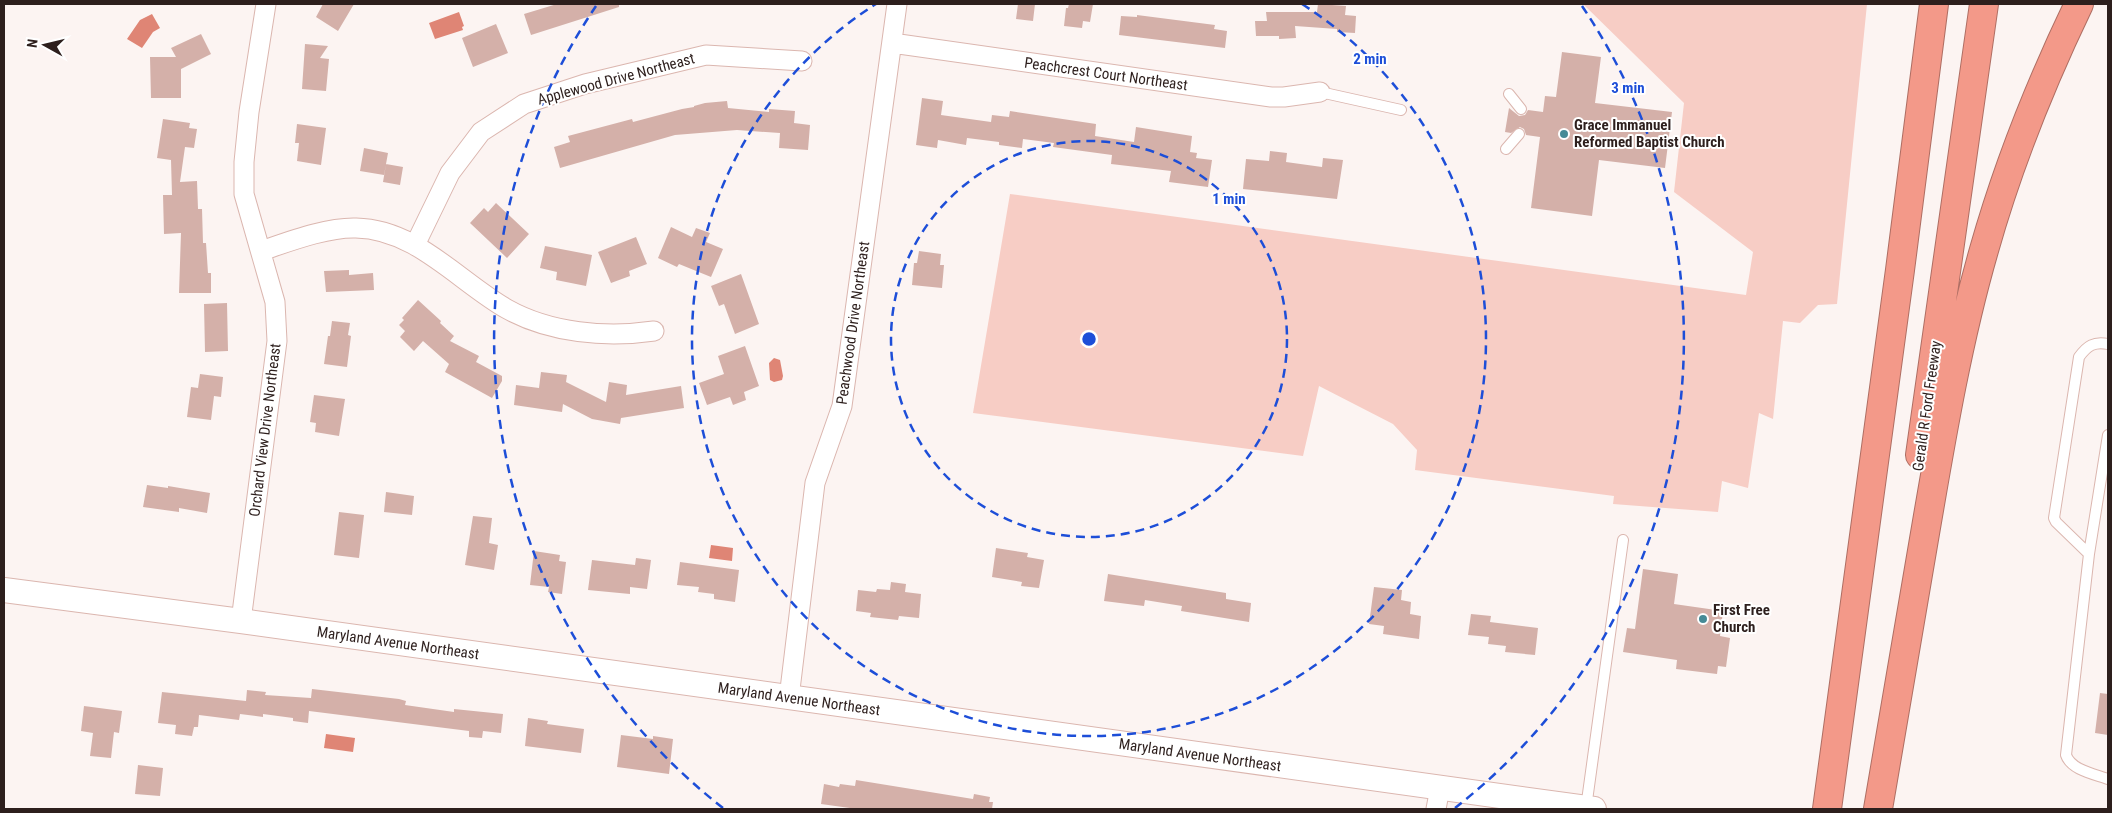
<svg xmlns="http://www.w3.org/2000/svg" width="2112" height="813" font-family="'Roboto Condensed',sans-serif">
  <style>
    .green { fill: #f7cdc5 }
    .water { fill: #df8575 }
    .building { fill: #d4b0a9 }
    .lines { fill: none; stroke-linecap: round; stroke-linejoin: round }
    .service-casing { stroke: #dbb6af; stroke-width: 12 }
    .minor-casing { stroke: #dbb6af; stroke-width: 21 }
    .tertiary-casing { stroke: #dbb6af; stroke-width: 26 }
    .motorway-casing { stroke: #ae6e63; stroke-width: 30 }
    .service { stroke: #fff; stroke-width: 10 }
    .minor { stroke: #fff; stroke-width: 19 }
    .tertiary { stroke: #fff; stroke-width: 24 }
    .motorway { stroke: #f39989; stroke-width: 28 }
    .ring { fill: none; stroke: #1d4ed8; stroke-width: 2.5; stroke-dasharray: 9 6 }
    .poi-dot { fill: #458a96; stroke: #fff; stroke-width: 2 }
    .labels { text-anchor: middle; stroke-width: 4; stroke-linejoin: round; paint-order: stroke }
    .street-label { font-size: 15px; fill: #2d1f1d; stroke: #fff }
    .poi-label { font-size: 15px; font-weight: bold; fill: #2d1f1d; stroke: #fff; text-anchor: start }
    .centre { fill: #1d4ed8; stroke: #fff; stroke-width: 2.5 }
    .ring-label { font-size: 15px; text-anchor: middle; font-weight: bold; fill: #1d4ed8; stroke: #fff; stroke-width: 4; stroke-linejoin: round; paint-order: stroke }
  </style>
  <rect width="100%" height="100%" fill="#fcf4f2"/>
  <!-- green -->
  <path class="green" d="M 1583,4 L 1867,4 L 1837,304 L 1818,305 L 1800,323 L 1783,321 L 1773,419 L 1759,413 L 1748,488 L 1722,481 L 1718,512 L 1613,504 L 1614,496 L 1415,470 L 1417,450 L 1393,424 L 1319,386 L 1303,456 L 973,413 L 1010,194 L 1746,295 L 1753,252 L 1674,192 L 1684,103 Z"/>
  <!-- water -->
  <path class="water" d="M 459,12 L 464,26 L 462,27 L 463,30 L 435,39 L 429,23 Z
    M 152,14 L 160,28 L 153,32 L 142,48 L 127,39 L 140,20 Z
    M 774,358 L 780,360 L 783,376 L 782,380 L 774,382 L 770,380 L 769,363 Z
    M 711,545 L 733,548 L 732,561 L 709,558 Z
    M 326,734 L 355,738 L 353,752 L 324,748 Z"/>
  <!-- building -->
  <path class="building" d="M 323,4 L 354,4 L 338,31 L 316,17 Z
    M 557,4 L 619,4 L 619,7 L 531,35 L 524,14 Z
    M 1018,4 L 1035,4 L 1033,21 L 1016,19 Z
    M 1069,4 L 1093,4 L 1090,22 L 1083,21 L 1082,28 L 1064,26 L 1066,8 L 1068,8 Z
    M 1318,4 L 1346,6 L 1345,15 L 1356,16 L 1355,33 L 1337,32 L 1337,29 L 1295,26 L 1296,38 L 1279,39 L 1279,36 L 1256,36 L 1255,21 L 1267,21 L 1266,12 L 1317,12 Z
    M 1137,15 L 1215,25 L 1214,29 L 1227,31 L 1225,48 L 1119,35 L 1121,16 L 1137,17 Z
    M 496,24 L 508,53 L 473,67 L 462,38 Z
    M 201,34 L 211,54 L 181,69 L 181,98 L 151,98 L 150,57 L 176,57 L 171,48 Z
    M 305,44 L 328,46 L 320,58 L 329,59 L 326,91 L 302,89 Z
    M 1562,52 L 1601,57 L 1595,103 L 1672,112 L 1665,168 L 1599,160 L 1592,216 L 1531,208 L 1540,137 L 1526,135 L 1524,129 L 1520,127 L 1511,133 L 1505,132 L 1509,108 L 1519,116 L 1525,115 L 1528,110 L 1543,112 L 1545,96 L 1556,97 Z
    M 922,98 L 943,101 L 941,115 L 991,122 L 992,115 L 1009,117 L 1010,111 L 1096,124 L 1095,136 L 1134,142 L 1136,127 L 1192,136 L 1190,152 L 1197,153 L 1196,158 L 1212,160 L 1208,187 L 1169,182 L 1171,171 L 1111,164 L 1112,155 L 1053,147 L 1054,143 L 1023,139 L 1022,148 L 999,145 L 999,142 L 967,138 L 966,145 L 938,140 L 937,148 L 916,145 Z
    M 727,101 L 728,108 L 769,112 L 769,109 L 795,111 L 794,123 L 810,125 L 808,150 L 779,148 L 780,133 L 737,130 L 675,135 L 560,168 L 554,147 L 570,142 L 568,136 L 632,119 L 633,122 L 682,109 L 694,107 L 694,106 L 705,103 Z
    M 163,119 L 190,123 L 189,128 L 197,129 L 194,148 L 185,147 L 180,182 L 197,181 L 198,209 L 202,209 L 203,243 L 206,243 L 208,273 L 211,273 L 211,293 L 179,293 L 181,233 L 164,234 L 163,195 L 172,195 L 171,160 L 157,158 Z
    M 297,124 L 326,128 L 321,165 L 297,161 L 299,143 L 295,143 Z
    M 364,148 L 388,153 L 384,175 L 360,171 Z
    M 1270,151 L 1287,153 L 1286,162 L 1322,167 L 1323,158 L 1343,160 L 1337,199 L 1243,189 L 1246,159 L 1269,161 Z
    M 386,164 L 403,167 L 400,185 L 383,182 Z
    M 496,203 L 529,234 L 507,258 L 470,223 L 484,208 L 488,212 Z
    M 671,227 L 692,237 L 696,228 L 710,233 L 706,242 L 723,249 L 711,277 L 679,264 L 677,267 L 658,258 Z
    M 636,237 L 647,264 L 629,271 L 630,276 L 611,283 L 598,252 Z
    M 545,246 L 592,255 L 586,286 L 556,280 L 557,272 L 540,268 Z
    M 919,251 L 941,254 L 940,265 L 944,265 L 942,288 L 912,285 L 914,263 L 917,263 Z
    M 349,270 L 349,275 L 373,273 L 374,290 L 326,292 L 324,271 Z
    M 741,274 L 759,324 L 735,334 L 724,304 L 719,306 L 711,286 Z
    M 418,300 L 441,321 L 440,323 L 454,336 L 450,341 L 479,356 L 476,362 L 502,376 L 502,381 L 492,398 L 445,372 L 449,364 L 423,341 L 414,351 L 400,337 L 405,331 L 399,325 L 404,320 L 402,318 Z
    M 227,303 L 228,351 L 205,352 L 204,304 Z
    M 332,321 L 350,323 L 348,335 L 351,336 L 347,367 L 324,364 L 328,336 L 330,336 Z
    M 745,346 L 759,386 L 744,392 L 746,400 L 733,405 L 730,397 L 707,405 L 699,383 L 724,374 L 718,356 Z
    M 541,372 L 567,375 L 566,382 L 606,402 L 609,382 L 627,385 L 626,395 L 681,386 L 684,408 L 621,418 L 620,424 L 592,419 L 563,404 L 562,412 L 514,405 L 516,385 L 539,388 Z
    M 200,374 L 223,377 L 221,397 L 214,396 L 211,420 L 187,417 L 191,387 L 198,388 Z
    M 314,395 L 345,399 L 339,436 L 315,432 L 316,423 L 310,422 Z
    M 147,485 L 168,488 L 168,486 L 210,493 L 207,513 L 179,508 L 179,512 L 143,507 Z
    M 386,492 L 414,496 L 412,515 L 384,512 Z
    M 339,512 L 364,515 L 359,558 L 334,555 Z
    M 473,516 L 492,518 L 489,543 L 498,545 L 494,570 L 465,565 Z
    M 996,548 L 1028,553 L 1027,557 L 1044,560 L 1039,588 L 1021,586 L 1022,582 L 992,577 Z
    M 534,551 L 560,555 L 559,561 L 566,562 L 562,594 L 548,592 L 549,587 L 530,585 Z
    M 636,558 L 651,560 L 647,589 L 630,587 L 630,594 L 588,590 L 592,560 L 635,565 Z
    M 680,562 L 739,570 L 735,602 L 714,599 L 714,594 L 698,592 L 699,587 L 677,585 Z
    M 1643,569 L 1678,574 L 1674,604 L 1723,611 L 1720,636 L 1730,638 L 1726,667 L 1718,666 L 1717,674 L 1676,669 L 1677,660 L 1623,652 L 1627,628 L 1635,629 Z
    M 1108,574 L 1226,593 L 1226,599 L 1251,603 L 1249,622 L 1181,611 L 1182,606 L 1145,600 L 1144,606 L 1104,601 Z
    M 891,582 L 906,584 L 905,592 L 921,594 L 919,618 L 899,616 L 898,620 L 870,617 L 871,613 L 856,611 L 858,590 L 876,592 L 877,589 L 890,590 Z
    M 1374,587 L 1402,590 L 1401,600 L 1411,602 L 1410,614 L 1421,616 L 1419,639 L 1383,634 L 1384,626 L 1369,624 Z
    M 1471,614 L 1491,616 L 1490,622 L 1538,628 L 1535,655 L 1505,652 L 1506,646 L 1488,644 L 1489,637 L 1468,635 Z
    M 312,689 L 399,699 L 406,701 L 405,705 L 454,712 L 454,709 L 503,714 L 501,733 L 483,731 L 482,738 L 469,737 L 469,731 L 309,711 L 308,723 L 293,721 L 293,718 L 263,714 L 263,717 L 240,714 L 239,720 L 199,715 L 198,727 L 194,727 L 192,736 L 175,734 L 176,725 L 158,723 L 162,692 L 246,701 L 247,690 L 266,692 L 265,695 L 311,698 Z
    M 2100,693 L 2108,694 L 2108,735 L 2095,733 Z
    M 84,706 L 122,711 L 119,733 L 114,732 L 111,758 L 90,756 L 93,733 L 81,731 Z
    M 528,718 L 548,721 L 547,724 L 584,729 L 581,753 L 525,746 Z
    M 621,735 L 653,739 L 653,736 L 673,739 L 669,774 L 617,767 Z
    M 138,765 L 163,768 L 160,796 L 135,794 Z
    M 856,780 L 973,799 L 974,794 L 990,797 L 989,802 L 993,802 L 992,809 L 857,809 L 821,804 L 824,784 L 839,787 L 840,784 L 855,786 Z"/>
  <g class="lines">
    <!-- service casing -->
    <g class="service-casing">
      <path id="service" d="M 1320,92 L 1401,110
        M 1509,94 L 1521,109
        M 1506,149 L 1519,134
        M 2108,344 C 2094,341 2087,346 2079,357 L 2054,518 L 2056,522 L 2089,554 L 2066,755 C 2071,770 2094,774 2108,779
        M 2089,554 L 2108,435
        M 1586,808 L 1623,540"/>
    </g>
    <!-- minor casing -->
    <g class="minor-casing">
      <path id="minor" d="M 892,43 L 1271,97 L 1284,97 L 1320,92
        M 415,245 L 450,173 L 481,132 L 524,104 L 585,84 L 706,55 L 802,61
        M 261,251 C 288,242 327,227 356,228 C 416,229 458,281 507,309 C 550,333 606,338 654,331
        M 241,621 L 277,341 L 275,302 L 244,194 L 244,162 L 249,112 L 266,4
        M 789,698 L 815,483 L 842,406 L 897,4
        M 1436,809 L 1440,788"/>
    </g>
    <!-- tertiary casing -->
    <g class="tertiary-casing">
      <path id="tertiary" d="M 4,590 L 241,621 L 1594,809"/>
    </g>
    <!-- motorway casing -->
    <g class="motorway-casing">
      <path id="motorway" d="M 1920,455 L 1984,4
        M 1827,809 L 1900,270 L 1934,4
        M 1878,809 C 1893,721 1908,633 1923,545 C 1940,446 1956,347 1984,250 C 2008,165 2041,83 2079,4"/>
    </g>
    <!-- service -->
    <use href="#service" class="service"/>
    <!-- minor -->
    <use href="#minor" class="minor"/>
    <!-- tertiary -->
    <use href="#tertiary" class="tertiary"/>
    <!-- motorway -->
    <use href="#motorway" class="motorway"/>
  </g>
  <!-- distance rings -->
  <g class="ring">
    <circle cx="1089" cy="339" r="198"/>
    <path d="M1302 4A397 397 0 1 1 876 4"/>
    <path d="M723 808A595 595 0 0 1 596 6M1582 6A595 595 0 0 1 1455 808"/>
  </g>
  <!-- markers -->
  <g class="poi-dot">
    <circle cx="1564" cy="134" r="5"/>
    <circle cx="1703" cy="619" r="5"/>
  </g>
  <g class="labels">
    <!-- street labels -->
    <g class="street-label">
      <text transform="translate(1106 74) rotate(8)" y="5">Peachcrest Court Northeast</text>
      <text transform="translate(616 79) rotate(-15)" y="5">Applewood Drive Northeast</text>
      <text transform="translate(853 323) rotate(-82)" y="5">Peachwood Drive Northeast</text>
      <text transform="translate(1927 406) rotate(-82)" y="5">Gerald R Ford Freeway</text>
      <text transform="translate(265 430) rotate(-83)" y="5">Orchard View Drive Northeast</text>
      <text transform="translate(398 643) rotate(8)" y="5">Maryland Avenue Northeast</text>
      <text transform="translate(799 699) rotate(8)" y="5">Maryland Avenue Northeast</text>
      <text transform="translate(1200 755) rotate(8)" y="5">Maryland Avenue Northeast</text>
    </g>
    <!-- poi labels -->
    <g class="poi-label">
      <text x="1574" y="130">Grace Immanuel<tspan x="1574" dy="17">Reformed Baptist Church</tspan></text>
      <text x="1713" y="615">First Free<tspan x="1713" dy="17">Church</tspan></text>
    </g>
  </g>
  <circle cx="1089" cy="339" r="8" class="centre"/>
  <g class="ring-label">
    <text x="1370" y="64">2 min</text>
    <text x="1628" y="93">3 min</text>
    <text x="1229" y="204">1 min</text>
  </g>
  <!-- border -->
  <rect width="2112" height="813" fill="none" stroke="#2d1f1d" stroke-width="10"/>
  <!-- north arrow -->
  <g transform="translate(45 45) rotate(278)" stroke="#ffffff" stroke-width="4" paint-order="stroke">
  <path d="M0-4L9 19L0 12L-9 19Z" fill="#2d1f1d"/>
  <text y="-8" font-size="14" font-weight="bold" text-anchor="middle" fill="#2d1f1d">N</text>
  </g>
</svg>
